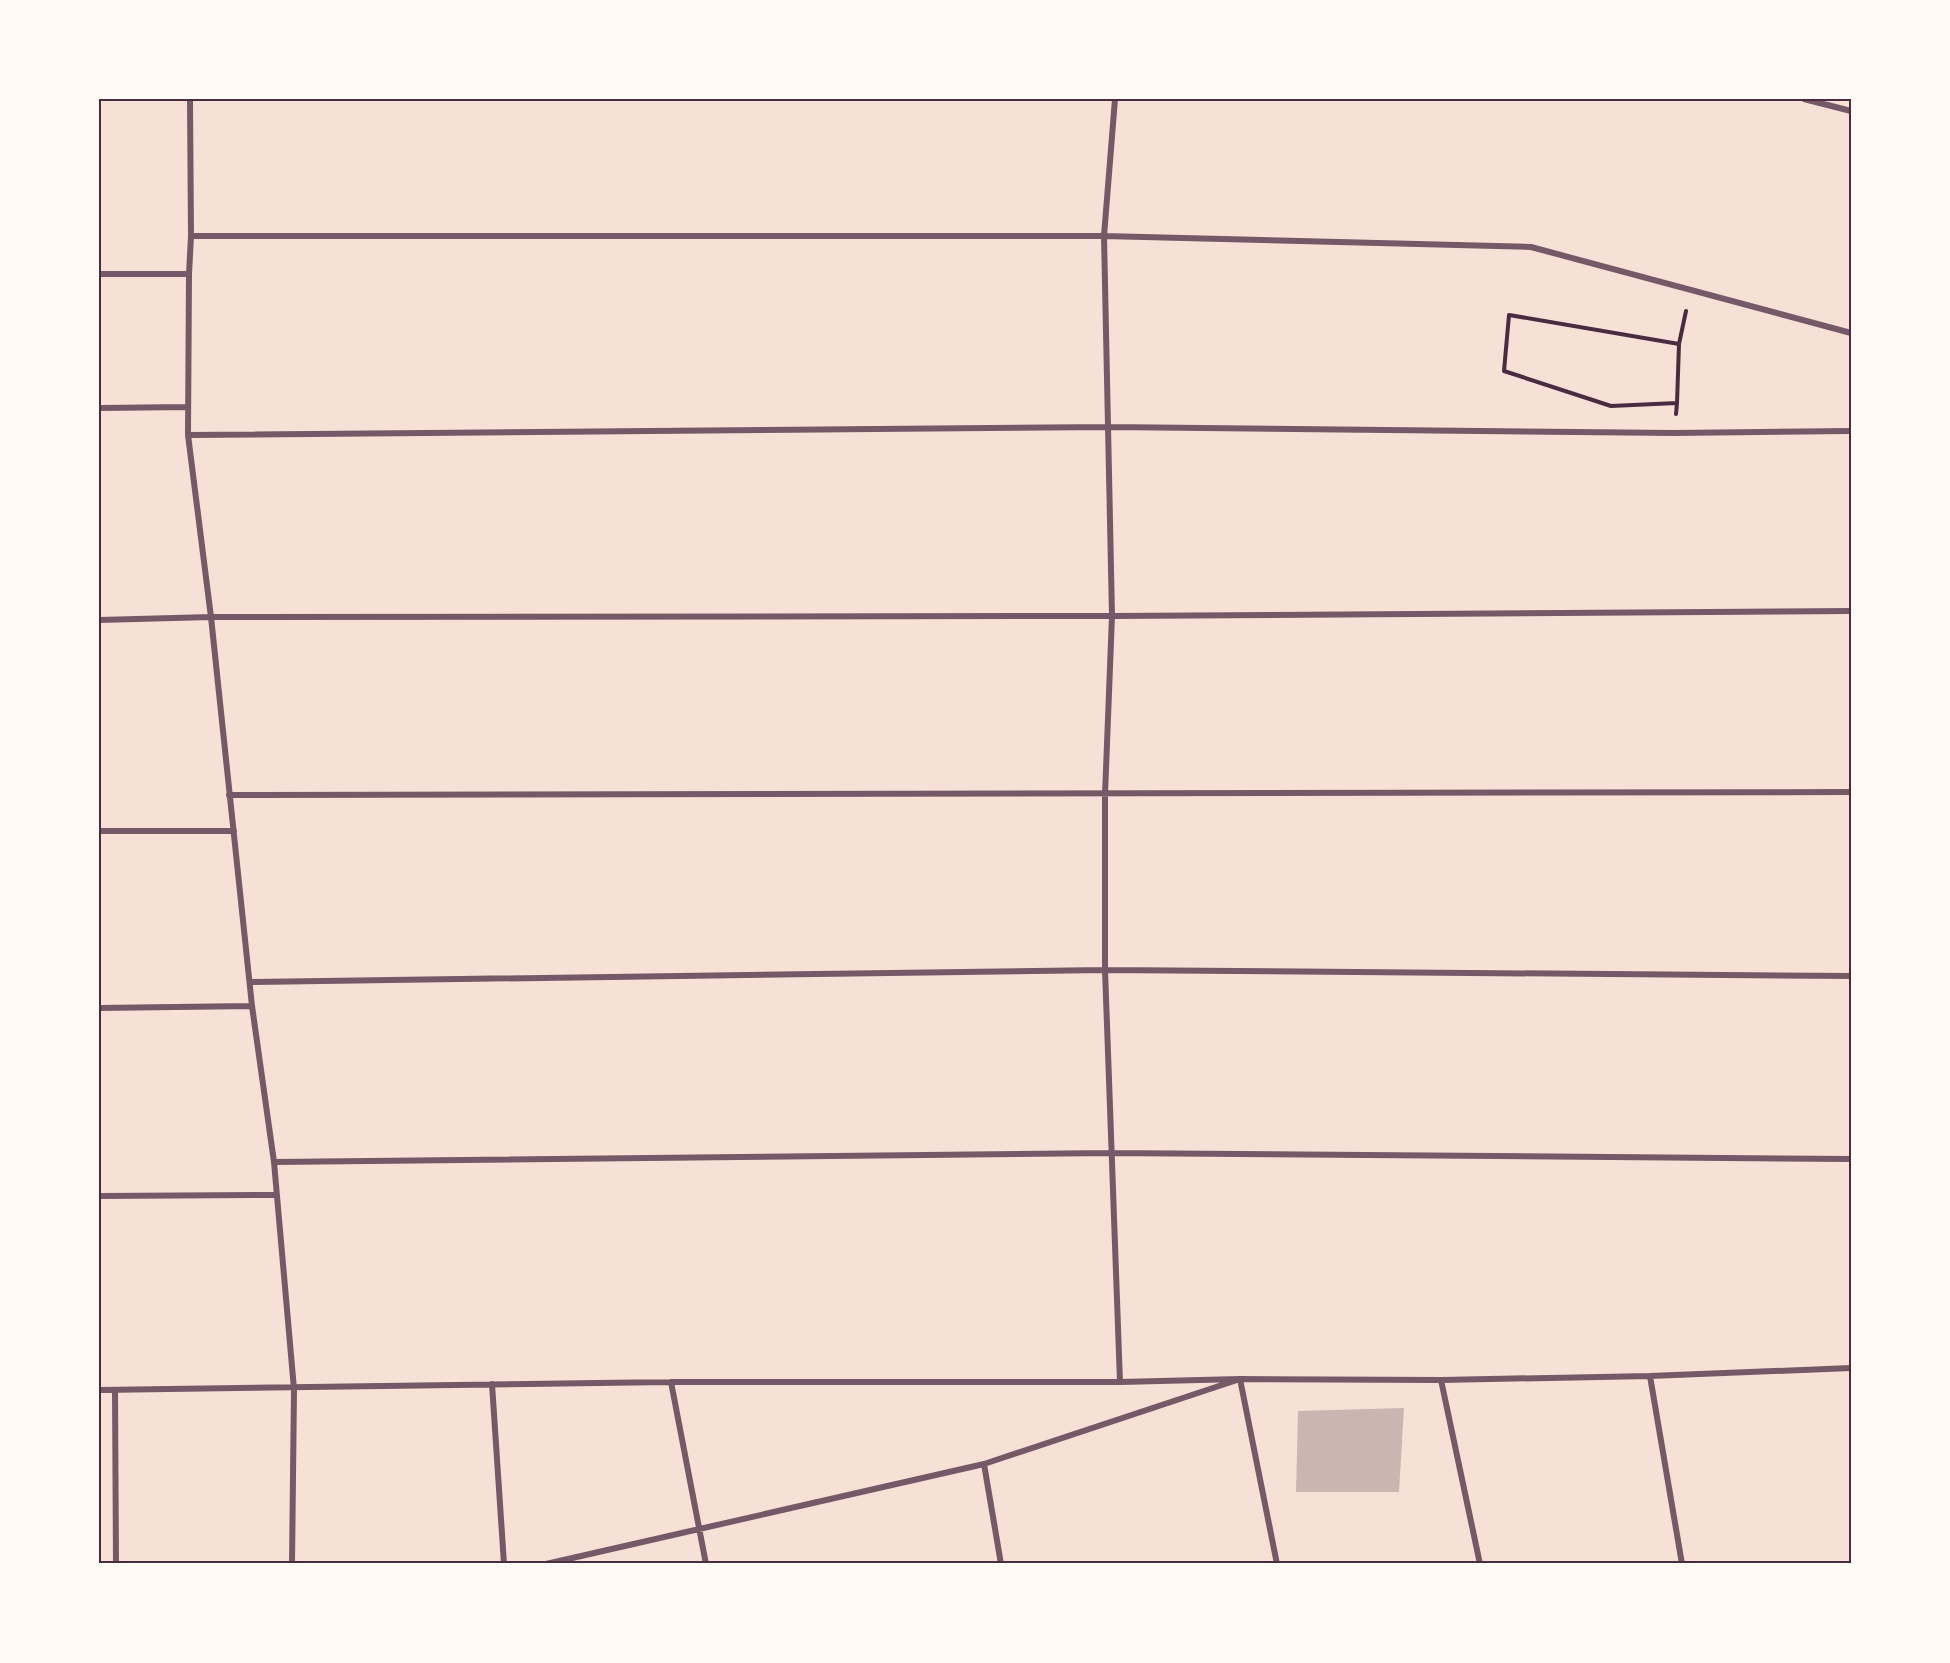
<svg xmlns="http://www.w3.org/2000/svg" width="1950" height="1663" font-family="Raleway,sans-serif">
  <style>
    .building { fill: #ccb4b1 }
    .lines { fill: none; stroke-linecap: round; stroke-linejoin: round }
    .path { stroke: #4a2c40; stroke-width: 4 }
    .minor { stroke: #755966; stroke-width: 6 }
    .neatline { fill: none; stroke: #4a2c40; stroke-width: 2 }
  </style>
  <rect width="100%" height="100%" fill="#f7e1d7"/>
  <!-- building -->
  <path class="building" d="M 1404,1408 L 1399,1492 L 1296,1492 L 1298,1411 Z"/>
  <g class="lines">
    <!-- path -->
    <path class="path" d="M 1677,403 L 1679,344
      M 1676,414 L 1677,403 L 1611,406 L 1504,371 L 1509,315 L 1679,344 L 1686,311"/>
    <!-- minor -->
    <path class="minor" d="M 190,99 L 191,236 L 189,274 L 188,435 L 211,617 L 252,1006 L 274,1162 L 294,1389 L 292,1564
      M 1115,99 L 1104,236 L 1112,616 L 1105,795 L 1105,970 L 1120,1382
      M 1804,99 L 1851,111
      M 191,236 L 1104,236 L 1531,247 L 1851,333
      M 99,274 L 189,274
      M 99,408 L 188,407
      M 188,435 L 1109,427 L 1675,433 L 1851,431
      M 99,620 L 211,617 L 1112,616 L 1851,611
      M 229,795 L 1851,792
      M 99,831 L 234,831
      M 250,982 L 1105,970 L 1851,976
      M 99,1008 L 252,1006
      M 274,1162 L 1110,1153 L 1851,1159
      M 99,1196 L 276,1195
      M 1650,1376 L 1682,1564
      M 1441,1380 L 1480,1564
      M 671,1382 L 706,1564
      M 492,1384 L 504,1564
      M 99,1390 L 671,1382 L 1120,1382 L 1240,1379 L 1441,1380 L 1650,1376 L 1851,1368
      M 115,1390 L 116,1564
      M 546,1564 L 984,1464
      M 1001,1564 L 984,1464 L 1240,1379 L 1277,1564"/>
  </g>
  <!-- border -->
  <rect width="1950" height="1663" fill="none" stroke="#fffaf5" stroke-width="201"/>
  <rect x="100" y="100" width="1750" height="1462" class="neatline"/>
</svg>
